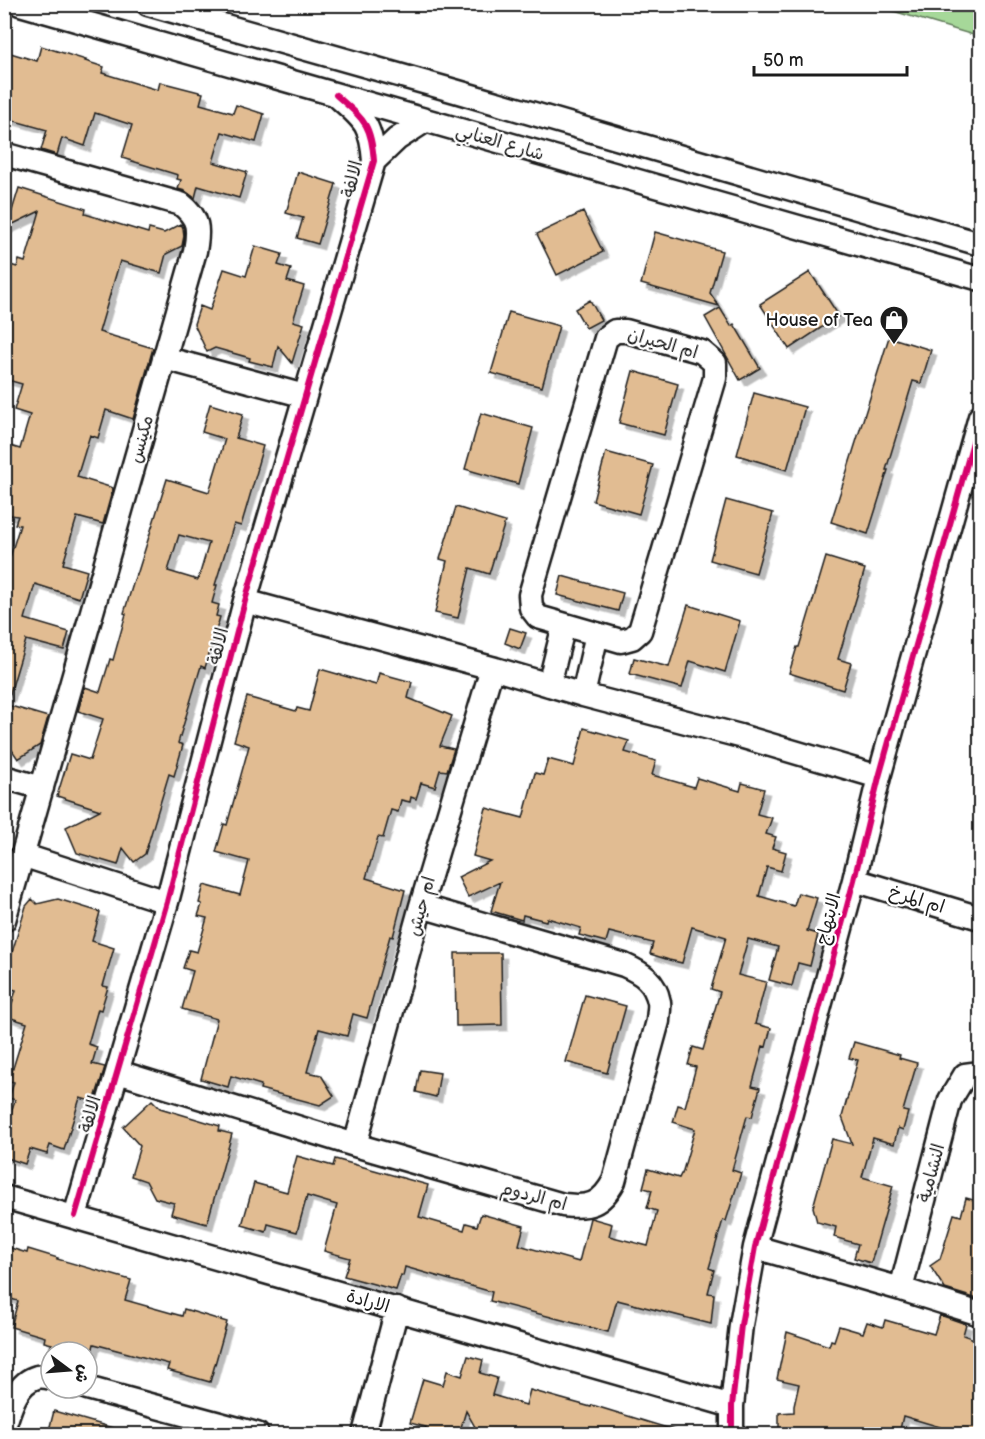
<svg xmlns="http://www.w3.org/2000/svg" width="985" height="1439" font-family="'Balsamiq Sans','Playpen Sans Arabic',sans-serif">
  <style>
    .green { fill: #a6d899; stroke: #617a5a; stroke-width: 1.5 }
    .building { fill: #e1bc92; stroke: #1c1c1c; stroke-width: 1.5; fill-rule: evenodd; filter: url(#shadow) }
    .lines { fill: none; stroke-linecap: round; stroke-linejoin: round }
    .minor-casing { stroke: #1c1c1c; stroke-width: 27 }
    .minor { stroke: #fff; stroke-width: 22 }
    .cycleway-casing { stroke: #fff; stroke-width: 10 }
    .cycleway { stroke: #d6006c; stroke-width: 6 }
    .labels { text-anchor: middle; stroke-width: 4.5; stroke-linejoin: round; paint-order: stroke }
    .street-label { font-size: 18px; fill: #1c1c1c; stroke: #fff }
    .poi-label { font-size: 18px; fill: #1c1c1c; stroke: #fff; text-anchor: end }
  </style>
  <defs>
    <filter id="shadow"><feDropShadow dx="5.5" dy="5.5" stdDeviation="0" flood-color="#0004"/></filter>
  </defs>
  <rect width="100%" height="100%" fill="#fff"/>
  <filter id="ink" filterUnits="userSpaceOnUse"><feTurbulence type="fractalNoise" baseFrequency=".0167" numOctaves="2"/><feDisplacementMap in="SourceGraphic" scale="12" xChannelSelector="R" yChannelSelector="G"/><feConvolveMatrix kernelMatrix="1 2 1 2 8 2 1 2 1" color-interpolation-filters="sRGB"/></filter>
  <g filter="url(#ink)">
    <!-- green -->
    <path class="green" d="M 873,5 L 980,5 L 980,37 Z"/>
    <!-- building -->
    <path class="building" d="M 41,46 L 86,60 L 85,61 L 104,67 L 102,73 L 158,90 L 160,82 L 203,93 L 200,104 L 233,113 L 236,105 L 264,114 L 256,142 L 222,132 L 213,162 L 247,172 L 239,198 L 198,186 L 195,198 L 185,191 L 178,189 L 181,180 L 177,179 L 178,175 L 122,158 L 132,125 L 95,113 L 85,146 L 62,138 L 57,155 L 41,150 L 47,130 L 4,118 L 4,51 L 37,61 Z
      M 298,172 L 336,184 L 318,244 L 297,238 L 303,218 L 286,213 Z
      M 19,188 L 86,209 L 85,214 L 148,233 L 149,229 L 164,233 L 181,224 L 183,228 L 184,236 L 182,246 L 166,254 L 161,273 L 120,261 L 99,332 L 153,348 L 133,419 L 106,410 L 98,438 L 90,435 L 77,477 L 113,488 L 103,524 L 77,517 L 63,564 L 87,571 L 79,598 L 35,584 L 25,619 L 69,632 L 64,650 L 26,640 L 9,697 L 4,697 L 4,576 L 20,525 L 15,524 L 18,516 L 4,514 L 4,444 L 20,449 L 30,415 L 14,410 L 22,384 L 4,379 L 4,263 L 17,267 L 19,260 L 25,262 L 40,211 L 7,227 Z
      M 583,212 L 603,252 L 557,275 L 537,234 Z
      M 655,232 L 722,251 L 710,293 L 719,306 L 641,284 Z
      M 255,246 L 282,254 L 278,265 L 291,269 L 287,281 L 304,286 L 293,321 L 304,324 L 292,363 L 278,346 L 273,367 L 249,361 L 250,358 L 215,348 L 207,352 L 194,324 L 200,306 L 210,310 L 224,269 L 246,276 Z
      M 810,272 L 839,316 L 789,349 L 760,304 Z
      M 590,300 L 601,320 L 586,328 L 575,309 Z
      M 720,308 L 731,326 L 734,324 L 760,368 L 740,380 L 705,317 Z
      M 509,312 L 559,326 L 542,387 L 491,373 Z
      M 889,337 L 931,350 L 921,383 L 913,381 L 886,470 L 888,470 L 868,534 L 831,522 Z
      M 633,371 L 678,384 L 664,435 L 619,423 Z
      M 754,393 L 805,407 L 787,470 L 737,455 Z
      M 210,404 L 243,414 L 236,438 L 263,446 L 257,467 L 258,468 L 241,526 L 234,524 L 215,585 L 217,585 L 212,603 L 219,605 L 216,616 L 220,617 L 205,668 L 201,666 L 178,743 L 183,745 L 174,776 L 169,774 L 145,854 L 134,862 L 123,848 L 118,865 L 77,853 L 66,827 L 100,810 L 57,796 L 70,754 L 90,760 L 103,719 L 78,711 L 85,687 L 100,692 L 110,659 L 113,660 L 126,614 L 124,613 L 136,574 L 137,575 L 167,479 L 209,492 L 225,439 L 202,432 ZM 179,535 L 209,543 L 198,580 L 168,571 Z
      M 481,413 L 533,428 L 518,484 L 465,469 Z
      M 606,452 L 653,465 L 639,514 L 593,501 Z
      M 726,500 L 773,513 L 756,573 L 710,560 Z
      M 456,507 L 505,522 L 489,574 L 470,568 L 458,618 L 435,613 L 447,561 L 440,559 Z
      M 826,557 L 865,569 L 838,659 L 851,663 L 843,690 L 789,673 L 797,647 L 799,647 Z
      M 562,576 L 623,593 L 618,611 L 557,595 Z
      M 688,605 L 740,621 L 725,672 L 690,661 L 682,688 L 630,674 L 634,658 L 669,667 Z
      M 510,628 L 526,633 L 520,649 L 505,643 Z
      M 320,669 L 376,685 L 379,673 L 412,682 L 408,698 L 452,716 L 440,746 L 454,749 L 447,771 L 440,770 L 435,787 L 421,783 L 416,799 L 411,797 L 410,802 L 401,800 L 398,812 L 391,810 L 383,838 L 378,837 L 366,878 L 405,890 L 393,937 L 390,936 L 367,1018 L 353,1014 L 347,1036 L 319,1029 L 307,1072 L 321,1075 L 334,1096 L 320,1105 L 260,1089 L 261,1085 L 231,1076 L 228,1087 L 201,1079 L 217,1019 L 182,1009 L 193,971 L 183,968 L 189,950 L 197,952 L 207,918 L 198,916 L 202,904 L 199,903 L 204,885 L 240,895 L 249,861 L 216,852 L 224,824 L 227,825 L 249,746 L 234,741 L 247,697 L 296,711 L 297,708 L 309,711 Z
      M 4,704 L 48,717 L 40,745 L 18,759 L 4,738 Z
      M 584,728 L 629,741 L 625,752 L 656,761 L 652,775 L 694,787 L 697,778 L 740,791 L 742,783 L 764,789 L 757,814 L 772,818 L 766,834 L 776,837 L 772,848 L 786,852 L 781,871 L 767,867 L 759,896 L 794,906 L 798,893 L 817,898 L 807,931 L 818,934 L 810,966 L 798,963 L 792,986 L 769,980 L 778,947 L 748,939 L 738,975 L 766,982 L 755,1024 L 771,1028 L 766,1047 L 763,1046 L 752,1086 L 760,1088 L 752,1117 L 747,1116 L 732,1170 L 741,1173 L 726,1221 L 723,1220 L 709,1268 L 714,1270 L 708,1293 L 714,1294 L 711,1324 L 617,1300 L 608,1332 L 490,1301 L 492,1292 L 405,1267 L 403,1276 L 401,1275 L 396,1290 L 344,1276 L 350,1258 L 324,1251 L 337,1205 L 307,1196 L 297,1232 L 268,1224 L 266,1232 L 242,1225 L 254,1183 L 287,1192 L 297,1156 L 333,1166 L 335,1159 L 428,1185 L 419,1217 L 464,1230 L 466,1223 L 477,1226 L 481,1214 L 524,1226 L 519,1245 L 579,1262 L 590,1218 L 591,1218 L 612,1224 L 609,1236 L 648,1246 L 657,1211 L 647,1208 L 652,1190 L 643,1188 L 648,1169 L 679,1178 L 681,1174 L 682,1174 L 695,1129 L 673,1122 L 678,1105 L 685,1107 L 696,1067 L 688,1065 L 693,1047 L 703,1050 L 720,992 L 711,989 L 726,937 L 692,927 L 682,963 L 669,960 L 650,954 L 653,943 L 609,932 L 606,942 L 579,935 L 581,928 L 547,918 L 546,921 L 523,915 L 522,920 L 491,911 L 500,882 L 468,897 L 458,877 L 490,861 L 473,856 L 486,808 L 523,818 L 535,773 L 543,775 L 548,759 L 574,766 Z
      M 32,899 L 37,904 L 58,899 L 100,912 L 92,941 L 114,948 L 103,986 L 108,987 L 101,1010 L 98,1009 L 88,1044 L 97,1047 L 92,1064 L 105,1067 L 94,1102 L 80,1098 L 64,1150 L 50,1145 L 47,1154 L 30,1149 L 25,1164 L 4,1157 L 4,1134 L 15,1100 L 9,1098 L 14,1082 L 9,1081 L 27,1023 L 8,1017 L 16,990 L 4,987 L 4,979 L 26,906 Z
      M 455,953 L 501,953 L 502,1025 L 456,1026 Z
      M 585,995 L 626,1006 L 607,1073 L 566,1062 Z
      M 854,1042 L 900,1055 L 899,1058 L 917,1063 L 903,1111 L 908,1112 L 903,1130 L 898,1128 L 894,1144 L 873,1138 L 862,1177 L 893,1186 L 871,1263 L 854,1258 L 858,1244 L 834,1237 L 836,1227 L 817,1222 L 813,1207 L 832,1139 L 852,1144 L 842,1117 L 858,1060 L 849,1058 Z
      M 420,1070 L 440,1073 L 436,1097 L 416,1092 Z
      M 152,1100 L 160,1108 L 220,1126 L 219,1131 L 232,1134 L 207,1224 L 171,1214 L 174,1203 L 155,1198 L 146,1181 L 131,1176 L 140,1146 L 123,1127 Z
      M 966,1198 L 981,1202 L 981,1300 L 945,1289 L 930,1266 L 940,1259 L 954,1214 L 961,1216 Z
      M 4,1246 L 27,1253 L 28,1249 L 58,1258 L 57,1259 L 131,1280 L 125,1300 L 182,1316 L 184,1309 L 227,1322 L 210,1382 L 167,1370 L 169,1364 L 94,1344 L 92,1352 L 49,1352 L 52,1344 L 44,1342 L 45,1337 L 11,1327 L 18,1301 L 4,1297 Z
      M 940,1315 L 966,1324 L 963,1335 L 977,1340 L 973,1353 L 981,1355 L 981,1434 L 938,1434 L 940,1427 L 903,1416 L 899,1434 L 792,1434 L 791,1428 L 779,1429 L 779,1413 L 794,1412 L 794,1406 L 799,1384 L 777,1379 L 787,1332 L 829,1346 L 831,1340 L 834,1341 L 839,1326 L 863,1333 L 867,1322 L 883,1327 L 885,1320 L 934,1334 Z
      M 468,1356 L 483,1360 L 480,1373 L 497,1378 L 492,1395 L 526,1405 L 530,1390 L 591,1407 L 592,1405 L 674,1430 L 674,1434 L 479,1434 L 466,1411 L 459,1434 L 424,1434 L 426,1427 L 410,1423 L 423,1379 L 443,1385 L 447,1371 L 462,1376 Z
      M 54,1411 L 120,1430 L 119,1434 L 48,1434 Z"/>
    <g class="lines">
      <!-- minor casing -->
      <g class="minor-casing">
        <path id="minor" d="M 20,4 L 980,279
          M 148,4 L 455,91 L 980,244
          M 4,154 L 181,204 C 199,218 199,229 195,251 L 4,920
          M 374,161 L 397,139 L 425,121
          M 615,331 L 626,331 L 702,352 L 715,363 L 715,378 L 640,631 L 632,638 L 621,641 L 538,617 L 531,608 L 530,595 L 606,338 Z
          M 164,358 L 305,396
          M 245,601 L 492,668 L 583,695 L 740,736 L 879,777
          M 549,685 L 564,625
          M 583,695 L 597,634
          M 4,777 L 42,788
          M 22,855 L 167,902
          M 854,880 L 980,918
          M 118,1072 L 355,1145 L 563,1205 C 589,1208 601,1205 614,1181 L 658,1021 C 658,1015 660,1008 659,1002 C 655,981 642,973 624,965 L 421,906
          M 355,1145 L 421,906 L 492,668
          M 4,1197 L 732,1406
          M 75,1216 L 167,902 L 245,601 L 374,161 C 371,123 364,120 336,95
          M 755,1247 L 901,1289 L 980,1314
          M 901,1289 L 950,1100 L 965,1075 L 980,1073
          M 87,1388 L 257,1434
          M 4,1427 C 10,1409 16,1383 37,1377 C 41,1376 47,1377 51,1378
          M 364,1434 L 397,1309
          M 732,1434 L 732,1406 L 741,1325 L 755,1247 L 854,880 L 879,777 L 980,417"/>
      </g>
      <!-- minor -->
      <use href="#minor" class="minor"/>
      <!-- cycleway casing -->
      <g class="cycleway-casing">
        <path id="cycleway" d="M 75,1216 L 167,902 L 245,601 L 374,161 C 371,123 364,120 336,95
          M 732,1434 L 732,1406 L 741,1325 L 755,1247 L 854,880 L 879,777 L 980,417"/>
      </g>
      <!-- cycleway -->
      <use href="#cycleway" class="cycleway"/>
    </g>
  </g>
  <!-- icons -->
  <defs>
    <g id="shop-pin" transform="scale(1.5)"><path d="M0 17L-7.5 6A9.5 9.5 0 1 1 7.5 6Z" fill="#1c1c1c" stroke="#fff"/><path d="M-5-2.5h2.3a2.7 3.5 0 0 1 5.4 0H5L5.5 6h-11ZM-1.5-2.5h3a1.5 2.3 0 0 0-3 0Z" fill="#fff"/></g>
  </defs>
  <g fill-rule="evenodd">
    <use href="#shop-pin" x="894" y="320"/>
  </g>
  <g class="labels">
    <!-- street labels -->
    <g class="street-label">
      <text transform="translate(500 142) rotate(16)" y="6">شارع العنابي</text>
      <text transform="translate(352 179) rotate(-76)" y="6">الالفة</text>
      <text transform="translate(663 343) rotate(16)" y="6">ام الحيران</text>
      <text transform="translate(141 439) rotate(-74)" y="6">مكينس</text>
      <text transform="translate(218 646) rotate(-76)" y="6">الالفة</text>
      <text transform="translate(917 899) rotate(17)" y="6">ام المرخ</text>
      <text transform="translate(421 906) rotate(-74)" y="6">ام حيش</text>
      <text transform="translate(828 919) rotate(-75)" y="6">الابتهاج</text>
      <text transform="translate(90 1114) rotate(-74)" y="6">الالفة</text>
      <text transform="translate(931 1173) rotate(-75)" y="6">النشامية</text>
      <text transform="translate(534 1196) rotate(15)" y="6">ام الردوم</text>
      <text transform="translate(368 1301) rotate(16)" y="6">الارادة</text>
    </g>
    <!-- poi labels -->
    <g class="poi-label">
      <text x="873" y="326">House of Tea</text>
    </g>
  </g>
  <!-- margin -->
  <rect width="985" height="1439" fill="none" stroke="#fff" stroke-width="24"/>
  <rect x="12" y="12" width="961" height="1415" fill="none" stroke="#1c1c1c" stroke-width="2" filter="url(#ink)"/>
  <!-- north arrow -->
  <g transform="translate(69 1370) rotate(106)"><circle r="28" fill="#ffffff" stroke="#a4a4a4" stroke-width="1.5"/>
  <path d="M0-4.5L10 22L0 15L-10 22Z" fill="#1c1c1c"/>
  <text y="-9" font-size="16" font-weight="bold" text-anchor="middle" fill="#1c1c1c">ش</text>
  </g>
  <!-- scale -->
  <path d="M754 66v9h153v-9" fill="none" stroke="#1c1c1c" stroke-width="3"/>
  <text x="763" y="66" font-size="18" fill="#1c1c1c" stroke="#ffffff" stroke-width="4.5" paint-order="stroke">50 m</text>
</svg>
